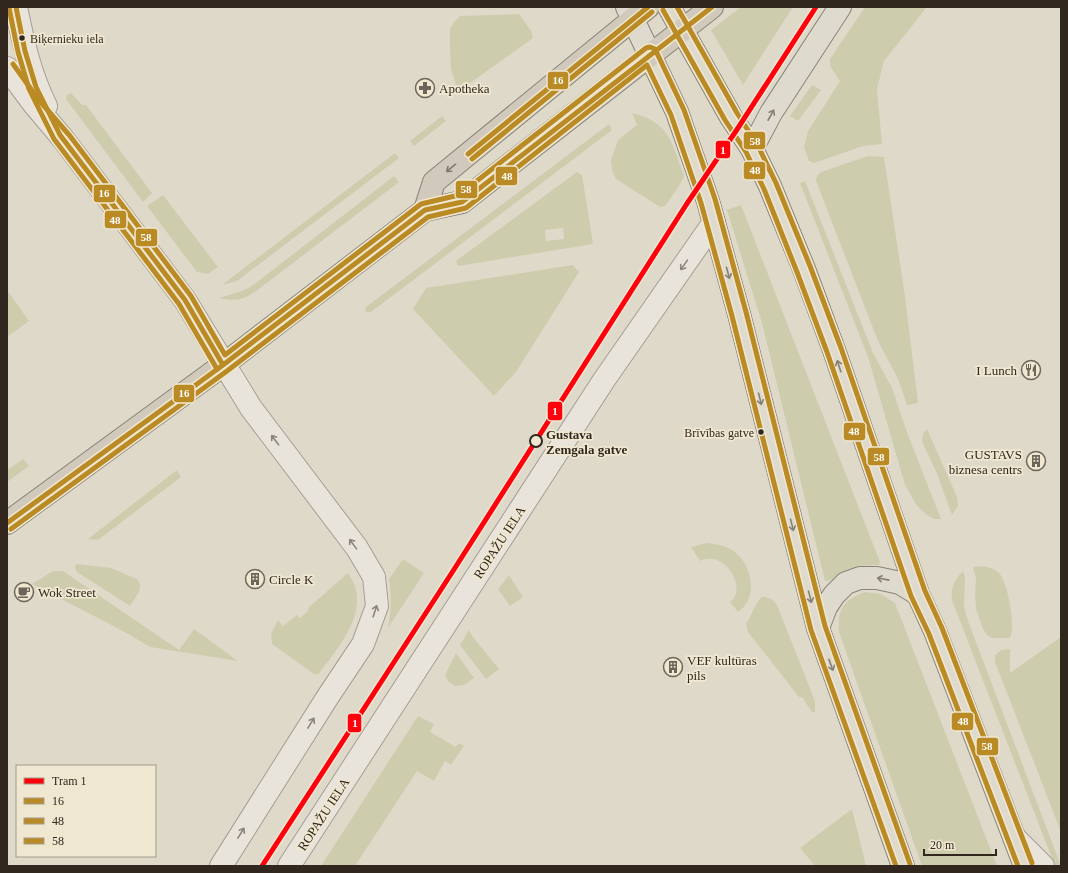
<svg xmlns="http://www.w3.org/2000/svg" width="1068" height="873" font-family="'Times New Roman',serif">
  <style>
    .green { fill: #cdcdae; fill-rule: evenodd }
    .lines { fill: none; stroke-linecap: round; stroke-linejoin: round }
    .minor-casing { stroke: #a49e94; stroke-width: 24 }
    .major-casing { stroke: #89847a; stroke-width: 24 }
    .highway-casing { stroke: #89847a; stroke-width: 24 }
    .minor { stroke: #e8e4db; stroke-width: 22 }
    .major { stroke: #dedacd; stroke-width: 22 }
    .highway { stroke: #d1cabc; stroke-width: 22 }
    .bus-1-casing { stroke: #f0e7d1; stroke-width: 8 }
    .bus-2-casing { stroke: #f0e7d1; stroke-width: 8 }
    .bus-3-casing { stroke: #f0e7d1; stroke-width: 8 }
    .bus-1 { stroke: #ba8a24; stroke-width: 5 }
    .bus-2 { stroke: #ba8a24; stroke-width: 5 }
    .bus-3 { stroke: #ba8a24; stroke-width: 5 }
    .tram-1-casing { stroke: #f0e7d1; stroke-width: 8 }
    .tram-1 { stroke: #ff000c; stroke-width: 5 }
    .oneway { stroke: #888076 }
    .oneway2 { stroke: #81786d }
    .oneway3 { stroke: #8c867c }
    .bus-dot { fill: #31271e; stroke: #f0e7d1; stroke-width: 1.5 }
    .stop-dot { fill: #f0e7d1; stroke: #31271e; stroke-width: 2 }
    .labels { text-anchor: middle; stroke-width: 3.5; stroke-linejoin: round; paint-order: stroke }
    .bus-label { font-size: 12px; fill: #31271e; stroke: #f0e7d1; text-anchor: start }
    .poi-label { font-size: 13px; fill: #31271e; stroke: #f0e7d1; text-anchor: start }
    .stop-label { font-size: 13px; font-weight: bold; fill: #31271e; stroke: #f0e7d1; text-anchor: start }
    .street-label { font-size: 13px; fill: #31271e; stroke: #f0e7d1 }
    .line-badge { stroke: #f0e7d1; stroke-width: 1.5 }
    .badge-label { font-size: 11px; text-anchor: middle; font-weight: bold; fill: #fff }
  </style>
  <rect width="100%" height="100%" fill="#dfd9ca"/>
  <!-- green -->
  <path class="green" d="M 741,7 L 793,7 L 743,85 L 711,30 Z
    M 865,7 L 927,7 L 884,61 L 877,89 L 882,144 L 863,146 L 814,163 L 809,161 L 804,147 L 808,131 L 840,81 L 830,66 L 830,59 Z
    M 519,14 L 531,31 L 533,38 L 466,86 L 457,88 L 451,69 L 450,50 L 450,29 L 454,22 L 460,16 Z
    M 812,85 L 821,90 L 798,121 L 790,116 Z
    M 71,93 L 82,105 L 86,105 L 152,193 L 143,202 L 66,99 L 67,95 Z
    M 632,113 C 670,122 672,143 684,176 L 679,186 L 665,206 L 660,207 L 616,179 L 612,170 L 611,160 L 618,140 L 637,125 Z
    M 442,116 L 446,121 L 414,146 L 410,141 Z
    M 609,124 L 612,130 L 371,312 L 365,312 L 366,307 Z
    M 395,153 L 399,158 L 237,281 L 222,285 Z
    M 868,156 L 884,157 L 905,296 L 918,403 L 907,405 L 898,379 L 878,341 L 816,181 L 817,176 L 821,172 Z
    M 577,172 L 582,175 L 593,244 L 458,266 L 456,261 ZM 563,228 L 564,239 L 546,241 L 545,230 Z
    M 394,176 L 399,182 L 255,292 C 241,301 235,301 219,298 L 242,291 L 252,286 Z
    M 805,181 L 873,353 L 892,388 L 908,435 L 941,519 L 934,519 L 927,515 L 917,506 L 905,485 L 868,357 L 800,183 Z
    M 163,195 L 218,267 L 208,274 L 197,272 L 147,206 Z
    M 741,205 L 880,562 L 879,565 C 868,565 858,566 847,570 C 840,573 833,582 825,581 L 762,323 L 727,210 Z
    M 573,265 L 579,272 L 516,372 L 494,396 L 413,309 L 426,288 Z
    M 7,290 L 29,321 L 7,337 Z
    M 927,429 L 957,497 L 958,506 L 952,515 L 937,474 L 922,441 L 923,434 Z
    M 23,459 L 29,466 L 7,482 L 7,470 Z
    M 177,470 L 181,477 L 98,540 L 88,539 Z
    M 707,543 C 717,544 728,546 736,553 C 753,567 758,599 738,612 L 730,602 C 748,590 726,549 700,561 L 691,547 Z
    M 403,559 L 424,573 L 388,628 C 391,611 392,596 389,579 Z
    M 76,564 L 111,568 L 137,579 C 145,587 135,598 130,606 L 77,572 L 75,568 Z
    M 983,566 C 989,567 996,569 1000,574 C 1008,585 1016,625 1010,638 L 992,638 L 987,635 L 982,627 L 976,608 L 975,593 L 976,578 L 973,567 Z
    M 53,571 L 63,571 L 179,650 L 194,629 L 238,661 L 150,647 L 123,631 L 32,584 Z
    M 963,571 L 965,578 L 964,606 L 968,621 L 1061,866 L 1055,866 L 953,603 C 949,591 954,580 963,571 Z
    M 348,573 C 351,578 355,584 356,590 C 363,621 335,651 319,674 L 314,674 L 272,644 L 271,634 L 278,620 L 283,626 L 297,615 L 300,618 L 309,610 L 308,608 Z
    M 509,575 L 523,597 L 510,606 L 498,589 Z
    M 865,592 L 881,594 L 895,603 L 997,866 L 922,866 L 839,632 C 837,609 844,600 865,592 Z
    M 762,597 C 770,597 773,599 777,605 L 815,701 L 815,712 L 812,712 L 802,697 L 799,697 L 748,632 L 746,624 C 752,616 755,602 762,597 Z
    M 469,630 L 472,636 L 499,669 L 486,679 L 460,645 Z
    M 1061,637 L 1061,832 L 995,662 L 995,655 L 1001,650 L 1010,649 L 1010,673 Z
    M 456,653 L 474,678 L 464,685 L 455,686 L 448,681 L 445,675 Z
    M 418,716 L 434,724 L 430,732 L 456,747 L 459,743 L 464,746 L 451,765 L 445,761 L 434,781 L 417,771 L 355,866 L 321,866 Z
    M 852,809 L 866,866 L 815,866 L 800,848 Z"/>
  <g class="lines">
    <!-- minor casing -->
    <g class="minor-casing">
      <path id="minor" d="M 16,7 C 23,41 30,74 46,106
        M 7,68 L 33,103 L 64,140 L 185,300 L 251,408 L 357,548 L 374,577 L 377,606 L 363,644 L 327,698 L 221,866
        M 1014,837 L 1043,866
        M 289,866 L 604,380 L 714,222"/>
    </g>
    <!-- major casing -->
    <g class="major-casing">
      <path id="major" d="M 627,7 L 677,112 L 708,201 L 739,314 L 818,628 L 903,866
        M 669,7 L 731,117 L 752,149 L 770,186 L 804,269 L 834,350 L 918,594 L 935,631 L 1025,866
        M 752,149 L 771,113 L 840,7
        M 818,628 L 826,607 L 834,595 L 846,583 L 860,578 L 877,578 L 900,583 L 918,594"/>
    </g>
    <!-- highway casing -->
    <g class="highway-casing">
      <path id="highway" d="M 425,210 L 434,182 L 648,7
        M 7,523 L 223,365 L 425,210 L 462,202 L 712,7"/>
    </g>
    <!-- minor -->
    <use href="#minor" class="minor"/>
    <!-- major -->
    <use href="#major" class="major"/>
    <!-- highway -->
    <use href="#highway" class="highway"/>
    <!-- bus-1 casing -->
    <g class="bus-1-casing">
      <path id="bus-1" d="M 16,7 L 25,51 L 36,87 L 60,135 L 185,300 L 223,365
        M 468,154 L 648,7
        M 7,523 L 223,365 L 425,210 L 462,202 L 712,7"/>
    </g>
    <!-- bus-2 casing -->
    <g class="bus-2-casing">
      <path id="bus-2" d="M 9,8 L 18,52 L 29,89 L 54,139 L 179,304 L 217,369
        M 663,10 L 725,120 L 746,152 L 764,189 L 797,272 L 827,352 L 911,596 L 929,634 L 1018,866
        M 472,159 L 652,12
        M 11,529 L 227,371 L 428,217 L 466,208 L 647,65 L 671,115 L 701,203 L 732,316 L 811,630 L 896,866"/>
    </g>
    <!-- bus-3 casing -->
    <g class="bus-3-casing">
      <path id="bus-3" d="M 677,7 L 737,113 L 758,146 L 776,183 L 810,266 L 841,348 L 925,591 L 942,628 L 1032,863
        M 13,64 L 38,99 L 70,136 L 191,296 L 225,355 L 421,204 L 459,195 L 646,48 L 650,47 L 655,49 L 684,110 L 715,199 L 746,312 L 825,626 L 910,864"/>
    </g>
    <!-- bus-1 -->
    <use href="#bus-1" class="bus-1"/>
    <!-- bus-2 -->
    <use href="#bus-2" class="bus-2"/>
    <!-- bus-3 -->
    <use href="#bus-3" class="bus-3"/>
    <!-- tram-1 casing -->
    <g class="tram-1-casing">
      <path id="tram-1" d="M 262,866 L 453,571 L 686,205 L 738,128 L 816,7"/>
    </g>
    <!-- tram-1 -->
    <use href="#tram-1" class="tram-1"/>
  </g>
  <!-- one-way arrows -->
  <defs><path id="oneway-shaft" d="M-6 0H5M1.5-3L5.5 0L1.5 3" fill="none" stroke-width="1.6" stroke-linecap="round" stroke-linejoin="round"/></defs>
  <g class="oneway">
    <use href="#oneway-shaft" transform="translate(771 115) rotate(-61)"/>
    <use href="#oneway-shaft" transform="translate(728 273) rotate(75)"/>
    <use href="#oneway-shaft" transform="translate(839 366) rotate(-108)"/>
    <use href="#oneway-shaft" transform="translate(760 399) rotate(76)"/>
    <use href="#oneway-shaft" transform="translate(792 525) rotate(76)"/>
    <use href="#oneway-shaft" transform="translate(883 579) rotate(-169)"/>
    <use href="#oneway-shaft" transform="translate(810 597) rotate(76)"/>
    <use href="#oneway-shaft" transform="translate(831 665) rotate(70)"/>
  </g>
  <use class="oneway2" href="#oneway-shaft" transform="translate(451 168) rotate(141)"/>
  <g class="oneway3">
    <use href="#oneway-shaft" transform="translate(684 265) rotate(125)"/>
    <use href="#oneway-shaft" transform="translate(275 440) rotate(-127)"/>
    <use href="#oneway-shaft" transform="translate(353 544) rotate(-126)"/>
    <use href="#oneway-shaft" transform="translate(375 611) rotate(-72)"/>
    <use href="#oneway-shaft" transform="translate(311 723) rotate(-58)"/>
    <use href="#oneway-shaft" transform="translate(241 833) rotate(-58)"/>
  </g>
  <!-- icons -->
  <defs>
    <g id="pharmacy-ring" transform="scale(1)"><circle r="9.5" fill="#f0e7d1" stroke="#6e655a" stroke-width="1.5"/><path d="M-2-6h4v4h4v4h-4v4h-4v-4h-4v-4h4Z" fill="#6e655a"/></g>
    <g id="restaurant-ring" transform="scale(1)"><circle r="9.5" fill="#f0e7d1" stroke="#6e655a" stroke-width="1.5"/><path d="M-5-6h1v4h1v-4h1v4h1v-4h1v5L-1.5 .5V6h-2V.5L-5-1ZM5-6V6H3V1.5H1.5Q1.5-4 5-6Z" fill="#6e655a"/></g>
    <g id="building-ring" transform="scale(1)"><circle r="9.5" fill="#f0e7d1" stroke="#6e655a" stroke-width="1.5"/><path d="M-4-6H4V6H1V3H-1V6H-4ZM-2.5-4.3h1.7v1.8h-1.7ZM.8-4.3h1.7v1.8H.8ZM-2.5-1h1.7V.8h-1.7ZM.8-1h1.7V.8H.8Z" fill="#6e655a"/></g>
    <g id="cafe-ring" transform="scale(1)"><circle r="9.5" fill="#f0e7d1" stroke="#6e655a" stroke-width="1.5"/><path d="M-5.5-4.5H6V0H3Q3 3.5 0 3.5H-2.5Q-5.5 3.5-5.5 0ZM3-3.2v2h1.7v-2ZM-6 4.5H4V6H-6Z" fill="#6e655a"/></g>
  </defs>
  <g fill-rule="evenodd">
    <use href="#pharmacy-ring" x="425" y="88"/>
    <use href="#restaurant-ring" x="1031" y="370"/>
    <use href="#building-ring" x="1036" y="461"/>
    <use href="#building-ring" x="255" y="579"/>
    <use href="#cafe-ring" x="24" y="592"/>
    <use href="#building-ring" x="673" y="667"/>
  </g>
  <!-- markers -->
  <g class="bus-dot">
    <circle cx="22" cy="38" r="3.5"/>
    <circle cx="761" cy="432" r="3.5"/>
  </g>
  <circle class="stop-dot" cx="536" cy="441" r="6"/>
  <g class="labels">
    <!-- bus labels -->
    <g class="bus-label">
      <text x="30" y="43">Biķernieku iela</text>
      <text x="754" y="437" text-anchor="end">Brīvības gatve</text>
    </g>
    <!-- poi labels -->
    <g class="poi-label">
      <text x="439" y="93">Apotheka</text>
      <text x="1017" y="375" text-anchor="end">I Lunch</text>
      <text x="1022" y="459" text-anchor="end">GUSTAVS<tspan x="1022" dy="15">biznesa centrs</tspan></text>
      <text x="269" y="584">Circle K</text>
      <text x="38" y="597">Wok Street</text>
      <text x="687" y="665">VEF kultūras<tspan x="687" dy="15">pils</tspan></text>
    </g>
    <!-- stop labels -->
    <g class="stop-label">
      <text x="546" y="439">Gustava<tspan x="546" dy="15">Zemgala gatve</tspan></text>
    </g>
    <!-- street labels -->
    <g class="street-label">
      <text transform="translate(499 542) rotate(-57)" y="5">ROPAŽU IELA</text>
      <text transform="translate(323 814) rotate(-57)" y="5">ROPAŽU IELA</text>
    </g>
  </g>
  <g class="line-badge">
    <rect x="547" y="71" width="22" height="19" rx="4" fill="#ba8a24"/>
    <rect x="743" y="131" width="23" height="19" rx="4" fill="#ba8a24"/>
    <rect x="715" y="140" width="16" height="19" rx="4" fill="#ff000c"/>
    <rect x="743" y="161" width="23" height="19" rx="4" fill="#ba8a24"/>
    <rect x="495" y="166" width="23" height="20" rx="4" fill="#ba8a24"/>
    <rect x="455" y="180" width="23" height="19" rx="4" fill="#ba8a24"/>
    <rect x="93" y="184" width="23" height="19" rx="4" fill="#ba8a24"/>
    <rect x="104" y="210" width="23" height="19" rx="4" fill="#ba8a24"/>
    <rect x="135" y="228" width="23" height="19" rx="4" fill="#ba8a24"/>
    <rect x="173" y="384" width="22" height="19" rx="4" fill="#ba8a24"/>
    <rect x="547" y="401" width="16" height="20" rx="4" fill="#ff000c"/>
    <rect x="843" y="422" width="23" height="19" rx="4" fill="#ba8a24"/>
    <rect x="867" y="447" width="23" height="19" rx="4" fill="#ba8a24"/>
    <rect x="951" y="712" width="23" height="19" rx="4" fill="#ba8a24"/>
    <rect x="347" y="713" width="15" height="20" rx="4" fill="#ff000c"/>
    <rect x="976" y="737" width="23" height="19" rx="4" fill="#ba8a24"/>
  </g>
  <g class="badge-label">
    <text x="558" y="84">16</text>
    <text x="755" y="145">58</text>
    <text x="723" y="154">1</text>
    <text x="755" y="174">48</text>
    <text x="507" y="180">48</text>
    <text x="466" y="193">58</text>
    <text x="104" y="197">16</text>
    <text x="115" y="224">48</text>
    <text x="146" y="241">58</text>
    <text x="184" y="397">16</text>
    <text x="555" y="415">1</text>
    <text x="854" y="435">48</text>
    <text x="879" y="461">58</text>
    <text x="963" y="725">48</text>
    <text x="355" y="727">1</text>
    <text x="987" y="750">58</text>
  </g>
  <!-- border -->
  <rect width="1068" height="873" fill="none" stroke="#31271e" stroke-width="16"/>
  <!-- legend -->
  <rect x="16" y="765" width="140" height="92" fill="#f0e7d1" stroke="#a49a89"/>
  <rect x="24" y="778" width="20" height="6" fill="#ff000c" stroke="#a49a89"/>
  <text x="52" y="785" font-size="12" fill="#31271e">Tram 1</text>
  <rect x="24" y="798" width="20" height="6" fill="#ba8a24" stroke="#a49a89"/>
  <text x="52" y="805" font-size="12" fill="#31271e">16</text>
  <rect x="24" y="818" width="20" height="6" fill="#ba8a24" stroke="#a49a89"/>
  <text x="52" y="825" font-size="12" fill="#31271e">48</text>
  <rect x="24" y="838" width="20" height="6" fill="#ba8a24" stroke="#a49a89"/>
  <text x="52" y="845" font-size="12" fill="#31271e">58</text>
  <!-- scale -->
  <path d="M924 849v6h72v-6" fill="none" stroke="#31271e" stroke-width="2"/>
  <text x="930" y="849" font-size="12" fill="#31271e" stroke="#f0e7d1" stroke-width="3" paint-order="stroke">20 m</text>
</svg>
